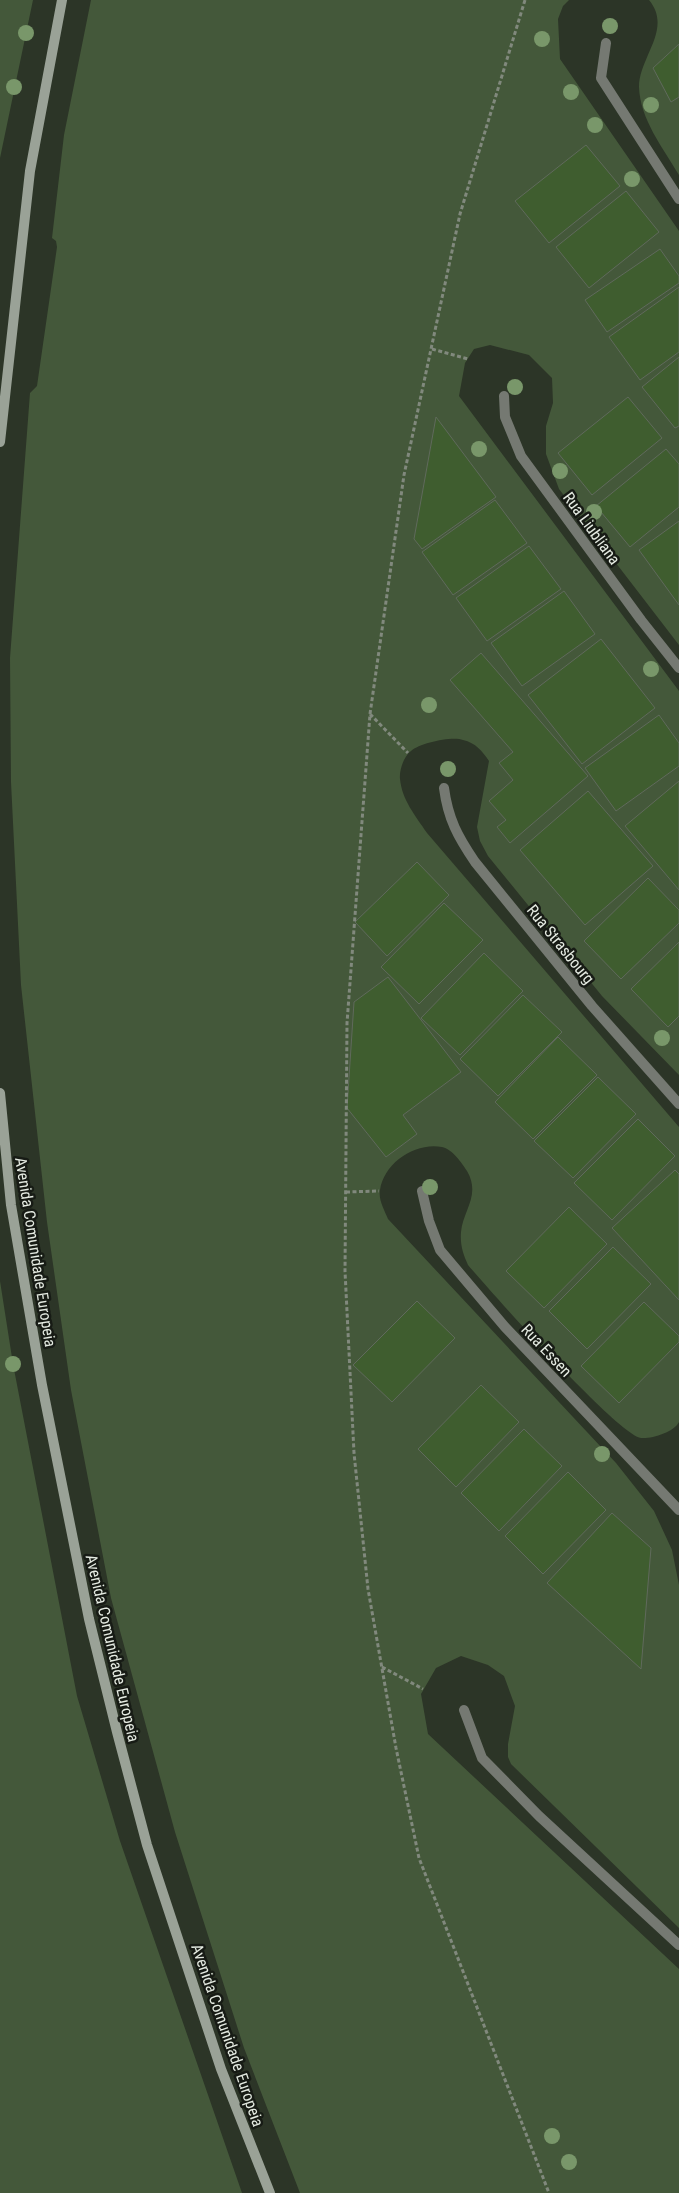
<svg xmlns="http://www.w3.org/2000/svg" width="679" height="2193" font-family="'Roboto Condensed',sans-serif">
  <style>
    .green { fill: #44583a }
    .building { fill: #3f5d2f; stroke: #606a5c }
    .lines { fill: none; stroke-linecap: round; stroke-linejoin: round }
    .path { stroke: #81897d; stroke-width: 3; stroke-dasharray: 4 2.5; stroke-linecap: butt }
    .street { stroke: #757972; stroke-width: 10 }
    .secondary { stroke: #9aa297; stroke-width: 10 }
    .tree { fill: #79976a }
    .labels { text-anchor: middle; stroke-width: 5; stroke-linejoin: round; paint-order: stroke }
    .street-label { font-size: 16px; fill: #e5ebe2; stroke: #171b15 }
  </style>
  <rect width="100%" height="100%" fill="#2c3527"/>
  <!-- green -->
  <path class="green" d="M 0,0 L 33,0 L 0,158 Z
    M 91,0 L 569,0 L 563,6 L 558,19 L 560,59 L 679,231 L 679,645 L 559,489 L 546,454 L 546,426 L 553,403 L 552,378 L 529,355 L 490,345 L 474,349 L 465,363 L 459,396 L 679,691 L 679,1075 L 602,996 L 488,856 L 480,841 L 477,827 L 489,761 C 482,751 476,743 463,740 C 452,736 420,743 411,751 C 404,756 399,770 400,779 C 402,800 415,815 427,833 L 679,1127 L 679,1422 C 674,1432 652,1439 641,1438 C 617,1434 491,1292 468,1265 C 463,1254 460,1245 461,1232 C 463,1210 481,1195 467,1171 C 462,1163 452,1149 442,1147 C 415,1142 384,1163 380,1190 C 378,1200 385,1211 388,1219 L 616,1463 L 654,1511 L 672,1550 L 679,1585 L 679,1928 L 511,1764 L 508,1757 L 508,1744 L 515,1706 L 504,1676 L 488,1665 L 461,1656 L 436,1668 L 421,1694 L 428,1734 L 679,1969 L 679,2193 L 300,2193 L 244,2048 L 175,1832 L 111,1598 L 71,1390 L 47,1222 L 21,985 L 11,782 L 10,658 L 30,393 L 37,386 L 57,247 L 56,241 L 52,238 L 64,135 Z
    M 649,0 L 679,0 L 679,175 C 663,148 640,119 639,87 C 639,57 673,29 649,0 Z
    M 0,1281 L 13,1364 L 77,1696 L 120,1841 L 242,2193 L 0,2193 Z"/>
  <!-- building -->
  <path class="building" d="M 679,44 L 679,97 L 671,102 L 653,68 Z
    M 586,145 L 620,186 L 549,243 L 515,201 Z
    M 626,191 L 659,232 L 589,288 L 556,247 Z
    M 660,249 L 679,276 L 679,283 L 607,332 L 585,300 Z
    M 679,287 L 679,352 L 640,380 L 609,337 Z
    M 679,357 L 679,426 L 675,428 L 642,387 Z
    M 628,397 L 662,438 L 592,495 L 558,453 Z
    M 436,417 L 496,497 L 422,549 L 414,539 Z
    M 666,449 L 679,464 L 679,507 L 630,547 L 596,506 Z
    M 495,500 L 527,543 L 453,595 L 422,552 Z
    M 679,521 L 679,605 L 639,550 Z
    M 529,546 L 561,589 L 487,641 L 456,598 Z
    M 564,591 L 595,634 L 522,686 L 491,643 Z
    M 601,639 L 655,708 L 582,764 L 528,695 Z
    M 481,653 L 588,776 L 510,843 L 497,827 L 506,820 L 489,801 L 513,780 L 499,763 L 513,752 L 450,680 Z
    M 659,715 L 679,743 L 679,766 L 616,811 L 585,768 Z
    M 679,781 L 679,890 L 625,826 Z
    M 588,791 L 653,866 L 585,925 L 520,850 Z
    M 417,862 L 449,895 L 387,956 L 355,922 Z
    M 648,878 L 679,910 L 679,923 L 621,979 L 584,941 Z
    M 444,903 L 483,940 L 419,1004 L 381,967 Z
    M 679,942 L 679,1016 L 668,1027 L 631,989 Z
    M 484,953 L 523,991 L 460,1055 L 421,1018 Z
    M 388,977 L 461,1072 L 403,1115 L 417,1134 L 386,1157 L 347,1108 L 354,1002 Z
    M 523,995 L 562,1032 L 498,1096 L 460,1059 Z
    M 558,1037 L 597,1075 L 533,1139 L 495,1102 Z
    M 598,1077 L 636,1114 L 573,1178 L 534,1141 Z
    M 638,1119 L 675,1156 L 612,1220 L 574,1183 Z
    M 675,1170 L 679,1174 L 679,1300 L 612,1228 Z
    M 569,1207 L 607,1244 L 544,1308 L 506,1271 Z
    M 613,1247 L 651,1284 L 587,1349 L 549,1311 Z
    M 417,1301 L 455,1338 L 392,1402 L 353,1365 Z
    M 644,1302 L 679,1336 L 679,1342 L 619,1403 L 581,1366 Z
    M 481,1385 L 519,1422 L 456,1487 L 418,1449 Z
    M 524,1429 L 562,1466 L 499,1531 L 461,1493 Z
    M 568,1472 L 606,1510 L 543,1574 L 505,1536 Z
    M 612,1513 L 651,1548 L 641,1669 L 547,1583 Z"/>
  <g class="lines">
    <!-- path -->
    <path class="path" d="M 525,0 L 460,214 L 404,475 L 370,714 L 347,1023 L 345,1271 L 354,1453 L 368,1589 L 396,1748 L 419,1858 L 549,2193
      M 432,349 L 468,359
      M 370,714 L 408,753
      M 346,1192 L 379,1191
      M 382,1667 L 423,1689"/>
    <!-- street -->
    <path class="street" d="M 606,43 L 601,78 L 679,199
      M 504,396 L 505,417 L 521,456 L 641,620 L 679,668
      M 444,788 C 448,819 458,837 475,862 L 592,1006 L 679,1104
      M 422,1191 L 429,1221 L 440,1250 L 505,1327 L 679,1510
      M 464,1710 L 482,1758 L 539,1816 L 679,1945"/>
    <!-- secondary -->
    <path class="secondary" d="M 0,442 L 30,171 L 62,0
      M 0,1093 L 11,1205 L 42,1385 L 89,1619 L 117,1732 L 147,1845 L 221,2069 L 270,2193"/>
  </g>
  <!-- trees -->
  <g class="tree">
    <circle cx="610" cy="26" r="8"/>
    <circle cx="26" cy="33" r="8"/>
    <circle cx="542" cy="39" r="8"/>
    <circle cx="14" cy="87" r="8"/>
    <circle cx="571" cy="92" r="8"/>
    <circle cx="651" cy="105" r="8"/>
    <circle cx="595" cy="125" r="8"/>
    <circle cx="632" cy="179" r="8"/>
    <circle cx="515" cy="387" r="8"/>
    <circle cx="479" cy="449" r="8"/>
    <circle cx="560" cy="471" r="8"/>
    <circle cx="594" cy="512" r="8"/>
    <circle cx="651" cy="669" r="8"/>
    <circle cx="429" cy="705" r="8"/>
    <circle cx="448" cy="769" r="8"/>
    <circle cx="662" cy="1038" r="8"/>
    <circle cx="430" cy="1187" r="8"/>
    <circle cx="13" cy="1364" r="8"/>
    <circle cx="602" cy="1454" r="8"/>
    <circle cx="552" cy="2136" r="8"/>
    <circle cx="569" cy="2162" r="8"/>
  </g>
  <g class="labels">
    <!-- street labels -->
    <g class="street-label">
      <text transform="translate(592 528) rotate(54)" y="6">Rua Liubliana</text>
      <text transform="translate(561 944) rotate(51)" y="6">Rua Strasbourg</text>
      <text transform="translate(36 1252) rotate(81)" y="6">Avenida Comunidade Europeia</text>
      <text transform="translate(547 1350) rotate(47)" y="6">Rua Essen</text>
      <text transform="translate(113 1648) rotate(77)" y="6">Avenida Comunidade Europeia</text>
      <text transform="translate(228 2035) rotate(71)" y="6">Avenida Comunidade Europeia</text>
    </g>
  </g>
</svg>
